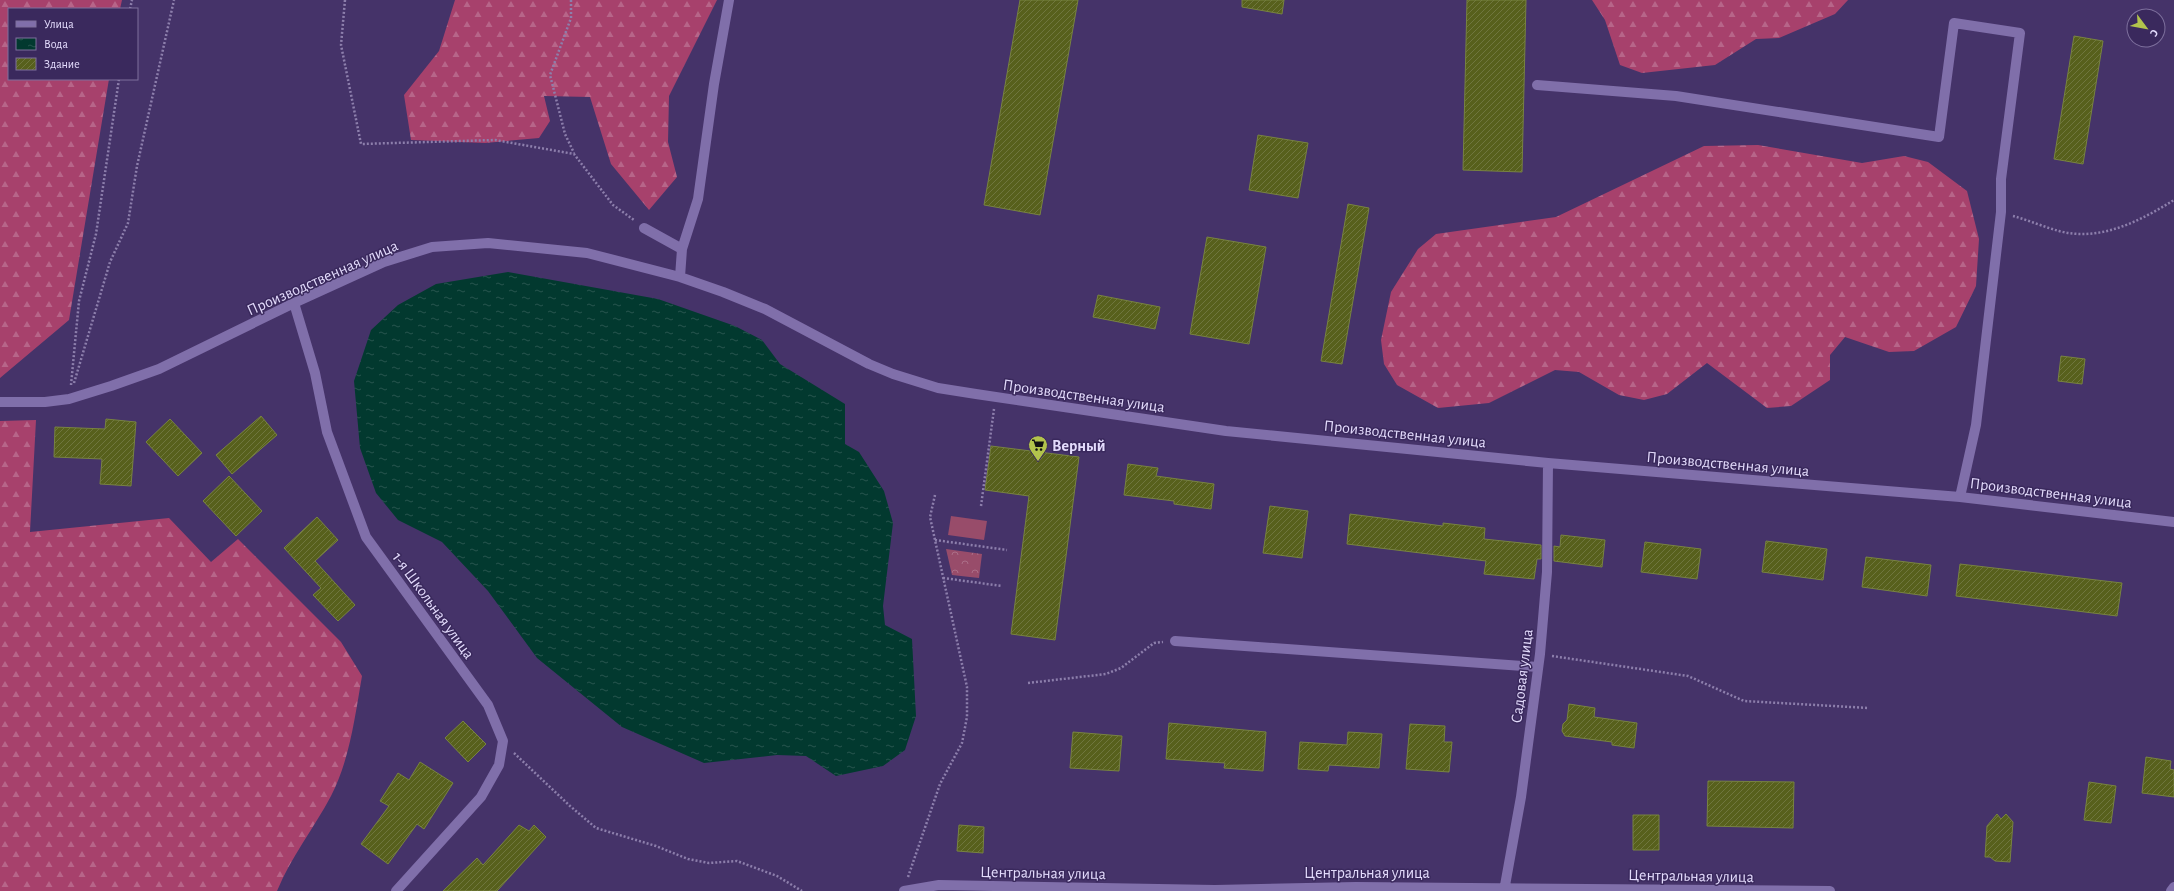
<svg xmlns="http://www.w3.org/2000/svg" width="2174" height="891" font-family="'Alegreya Sans',sans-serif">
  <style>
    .forest { fill: url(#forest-firs) }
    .park { fill: url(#park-crowns) }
    .pitch { fill: #984c6a }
    .water { fill: url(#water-ripples) }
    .building { fill: url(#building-hatch); stroke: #788341 }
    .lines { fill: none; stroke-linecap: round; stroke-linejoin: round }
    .path { stroke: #8d7fac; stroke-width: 2.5; stroke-dasharray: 2 2; stroke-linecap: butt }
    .minor { stroke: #806faa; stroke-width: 10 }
    .labels { text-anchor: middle; stroke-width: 3; stroke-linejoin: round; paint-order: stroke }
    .street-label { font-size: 16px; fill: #e3dbfc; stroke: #3a295d }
    .poi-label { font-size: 16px; font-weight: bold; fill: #e3dbfc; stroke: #3a295d; text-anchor: start }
  </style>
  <defs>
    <pattern id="forest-firs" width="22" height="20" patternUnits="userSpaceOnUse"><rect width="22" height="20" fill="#a7416c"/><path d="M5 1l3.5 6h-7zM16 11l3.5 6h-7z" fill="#b76589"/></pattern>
    <pattern id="park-crowns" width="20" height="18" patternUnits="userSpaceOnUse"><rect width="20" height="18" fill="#984c6a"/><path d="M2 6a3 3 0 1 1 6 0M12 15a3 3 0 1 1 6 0" fill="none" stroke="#ab6e88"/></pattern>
    <pattern id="water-ripples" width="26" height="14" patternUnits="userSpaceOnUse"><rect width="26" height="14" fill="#02392f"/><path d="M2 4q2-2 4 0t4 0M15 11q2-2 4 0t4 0" fill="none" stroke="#27554e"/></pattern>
    <pattern id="building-hatch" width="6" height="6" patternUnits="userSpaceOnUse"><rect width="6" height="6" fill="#57601c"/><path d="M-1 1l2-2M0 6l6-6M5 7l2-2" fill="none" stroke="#6f763e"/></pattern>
  </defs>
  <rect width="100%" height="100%" fill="#453369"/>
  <!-- forest -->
  <path class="forest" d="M 0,0 L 122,0 L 120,9 L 9,9 L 9,79 L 109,79 L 69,320 L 0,378 Z
    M 455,0 L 717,0 L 669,96 L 668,142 L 677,177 L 649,210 L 611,164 L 590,97 L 544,96 L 550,121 L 539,138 L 485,143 L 411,140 L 404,95 L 439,51 Z
    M 1592,0 L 1848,0 L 1835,14 L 1779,38 L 1756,39 L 1715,65 L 1642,73 L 1620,65 L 1605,20 Z
    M 1758,145 L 1862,163 L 1904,156 L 1928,162 L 1967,191 L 1979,239 L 1976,286 L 1956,327 L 1914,351 L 1889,352 L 1845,337 L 1830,355 L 1830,380 L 1791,406 L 1767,408 L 1707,363 L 1667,394 L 1644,400 L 1619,395 L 1579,372 L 1555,370 L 1489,403 L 1438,408 L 1397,385 L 1384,364 L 1381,340 L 1391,292 L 1418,249 L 1436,234 L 1556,217 L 1704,146 Z
    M 36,420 L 30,532 L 169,518 L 211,562 L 238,539 L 341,642 L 362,676 C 355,716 350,759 331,796 C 314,828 291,857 277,891 L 0,891 L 0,421 Z"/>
  <!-- park -->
  <path class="park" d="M 946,549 L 982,554 L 979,578 L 952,575 Z"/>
  <!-- pitch -->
  <path class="pitch" d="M 951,516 L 987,521 L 984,540 L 948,535 Z"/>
  <!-- water -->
  <path class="water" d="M 508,272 L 658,299 L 735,326 L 762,340 L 780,364 L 845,404 L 845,444 L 859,452 L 884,491 L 893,523 L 883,606 L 885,625 L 912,639 L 916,716 L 905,750 L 883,766 L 836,776 L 806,756 L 777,755 L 704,763 L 622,727 L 537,658 L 488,591 L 442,542 L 398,520 L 376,493 L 360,448 L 354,381 L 371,330 L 398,305 L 436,284 Z"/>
  <!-- building -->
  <path class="building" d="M 1020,0 L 1078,0 L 1040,215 L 984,205 Z
    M 1242,0 L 1284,0 L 1282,14 L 1242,7 Z
    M 1467,0 L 1526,0 L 1522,172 L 1463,170 Z
    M 2074,36 L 2103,41 L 2083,164 L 2054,159 Z
    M 1258,135 L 1308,143 L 1298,198 L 1249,190 Z
    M 1348,204 L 1369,208 L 1342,364 L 1321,361 Z
    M 1207,237 L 1266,247 L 1249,344 L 1190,334 Z
    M 1098,295 L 1160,307 L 1155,329 L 1093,317 Z
    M 2061,356 L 2085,359 L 2082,384 L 2058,381 Z
    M 261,416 L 277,435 L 232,474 L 216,455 Z
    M 106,419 L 136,422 L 131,486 L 100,484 L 102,459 L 54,457 L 55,427 L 105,429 Z
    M 170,419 L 202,453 L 178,476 L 146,442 Z
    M 991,446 L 1079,457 L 1055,640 L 1011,634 L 1029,496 L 985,490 Z
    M 1128,464 L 1158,468 L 1156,476 L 1214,484 L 1211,509 L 1174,504 L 1174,501 L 1124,495 Z
    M 229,476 L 262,511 L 236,536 L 203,501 Z
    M 1270,506 L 1308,511 L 1302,558 L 1263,553 Z
    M 1350,514 L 1443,526 L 1443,523 L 1485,528 L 1484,539 L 1541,545 L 1541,559 L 1537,559 L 1534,579 L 1484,574 L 1486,561 L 1347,544 Z
    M 317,517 L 338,540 L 315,561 L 355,605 L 338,621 L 313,595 L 321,588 L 284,548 Z
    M 1561,535 L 1605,540 L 1602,567 L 1554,561 L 1554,546 L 1560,547 Z
    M 1766,541 L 1827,549 L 1823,580 L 1762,572 Z
    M 1645,542 L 1701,549 L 1697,579 L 1641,572 Z
    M 1866,557 L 1931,565 L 1927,596 L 1862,587 Z
    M 1960,564 L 2122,583 L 2117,616 L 1956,596 Z
    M 1569,704 L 1595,708 L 1594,717 L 1637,723 L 1634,748 L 1612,745 L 1612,742 L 1565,736 L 1562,731 L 1563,724 L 1567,720 Z
    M 463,721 L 486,744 L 468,762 L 445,738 Z
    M 1169,723 L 1266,732 L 1263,771 L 1224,768 L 1225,763 L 1166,759 Z
    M 1410,724 L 1445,726 L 1444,742 L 1452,742 L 1449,772 L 1406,769 Z
    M 1073,732 L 1122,736 L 1119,771 L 1070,768 Z
    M 1348,732 L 1382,734 L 1379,768 L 1329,765 L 1328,771 L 1298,769 L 1300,742 L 1347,745 Z
    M 2146,757 L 2171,761 L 2170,769 L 2174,770 L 2174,797 L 2142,793 Z
    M 420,762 L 453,783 L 424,829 L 417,824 L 388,864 L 361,844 L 389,806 L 380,801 L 398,773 L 409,780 Z
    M 1708,781 L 1794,782 L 1793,828 L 1707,826 Z
    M 2089,782 L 2116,786 L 2111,823 L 2084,820 Z
    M 1997,814 L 2001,819 L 2006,814 L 2013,822 L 2010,862 L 1995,861 L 1990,857 L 1985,857 L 1987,826 Z
    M 1633,815 L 1659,815 L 1659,850 L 1633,850 Z
    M 519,825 L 529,831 L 534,825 L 546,837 L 497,891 L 443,891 L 477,858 L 483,865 Z
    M 959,825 L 984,827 L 983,853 L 957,851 Z"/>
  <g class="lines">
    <!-- path -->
    <path class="path" d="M 345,0 L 341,45 L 361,144 L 495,140 L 574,154 L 613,205 L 634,220
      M 571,0 L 571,18 L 550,75 L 565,134 L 574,153
      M 130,9 L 132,0
      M 2013,216 C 2028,220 2044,227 2059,231 C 2100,242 2140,221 2174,200
      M 74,383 L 110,262 L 128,223 L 137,166 L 174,0
      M 71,385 L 79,301 L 96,234 L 119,79
      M 981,506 L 994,409
      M 935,540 L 1007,550
      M 943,578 L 1002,586
      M 1552,656 L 1688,676 L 1744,701 L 1869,708
      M 1028,683 L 1106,674 L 1121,668 L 1154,643 L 1163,642
      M 514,753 L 570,806 L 596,828 L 656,846 L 688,859 L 709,863 L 737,861 L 777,876 L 802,891
      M 908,877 L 940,784 L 962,743 L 967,717 L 967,687 L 930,517 L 935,495"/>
    <!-- minor -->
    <path class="minor" d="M 1537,85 L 1676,96 L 1939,137 L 1954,23 L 2020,33 L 2001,179 L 2001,212 L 1976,425 L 1960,497
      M 644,228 L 682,249 L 680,277
      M 682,249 L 698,199 L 714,84 L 729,0
      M 294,303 L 315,373 L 327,432 L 366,537 L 488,705 L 503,741 L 499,765 L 481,797 L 396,891
      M 0,402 L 45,402 L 69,399 L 111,386 L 159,369 L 294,303 L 384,262 L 432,247 L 488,243 L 587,253 L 680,277 L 723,292 L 765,309 L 869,364 L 893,374 L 938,388 L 976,394 L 1226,431 L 1548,463 L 1960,497 L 2174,522
      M 1175,641 L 1538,667
      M 904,891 L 939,885 L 1215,890 L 1356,887 L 1830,891
      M 1504,891 L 1521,797 L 1540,654 L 1547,572 L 1548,463
      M 2171,891 L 2174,887"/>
  </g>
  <!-- icons -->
  <defs>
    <g id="supermarket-pin" transform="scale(1)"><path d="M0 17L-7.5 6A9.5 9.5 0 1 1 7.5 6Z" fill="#b2c34c" stroke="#3a295d"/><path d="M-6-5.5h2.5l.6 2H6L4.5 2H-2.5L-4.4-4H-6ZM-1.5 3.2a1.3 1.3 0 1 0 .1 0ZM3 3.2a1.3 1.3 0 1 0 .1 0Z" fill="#111"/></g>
  </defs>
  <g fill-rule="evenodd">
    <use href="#supermarket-pin" x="1038" y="445"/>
  </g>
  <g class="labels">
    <!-- street labels -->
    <g class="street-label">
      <text transform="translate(322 277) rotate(-24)" y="6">Производственная улица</text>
      <text transform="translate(1084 395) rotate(8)" y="6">Производственная улица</text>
      <text transform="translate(1405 433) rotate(6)" y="6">Производственная улица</text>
      <text transform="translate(1728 463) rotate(5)" y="6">Производственная улица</text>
      <text transform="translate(2051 492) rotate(7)" y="6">Производственная улица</text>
      <text transform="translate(434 605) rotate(54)" y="6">1-я Школьная улица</text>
      <text transform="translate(1521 676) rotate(-83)" y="6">Садовая улица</text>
      <text transform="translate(1043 872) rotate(1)" y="6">Центральная улица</text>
      <text x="1367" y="878">Центральная улица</text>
      <text transform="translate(1691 875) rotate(1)" y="6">Центральная улица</text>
    </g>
    <!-- poi labels -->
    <g class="poi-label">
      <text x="1052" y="451">Верный</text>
    </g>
  </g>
  <!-- legend -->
  <rect x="8" y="8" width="130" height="72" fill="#3a295d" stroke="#7e709d"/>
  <rect x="16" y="21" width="20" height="6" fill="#806faa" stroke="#7e709d"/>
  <text x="44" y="28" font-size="12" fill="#e3dbfc">Улица</text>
  <rect x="16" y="38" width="20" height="12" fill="url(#water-ripples)" stroke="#7e709d"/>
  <text x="44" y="48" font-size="12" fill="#e3dbfc">Вода</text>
  <rect x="16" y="58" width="20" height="12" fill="url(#building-hatch)" stroke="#7e709d"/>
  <text x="44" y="68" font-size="12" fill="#e3dbfc">Здание</text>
  <!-- north arrow -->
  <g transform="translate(2146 28) rotate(122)"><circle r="19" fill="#3a295d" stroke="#7e709d"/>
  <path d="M0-3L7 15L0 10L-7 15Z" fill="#b2c34c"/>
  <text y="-6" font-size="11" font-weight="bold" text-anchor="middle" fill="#e3dbfc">С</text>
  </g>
</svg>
